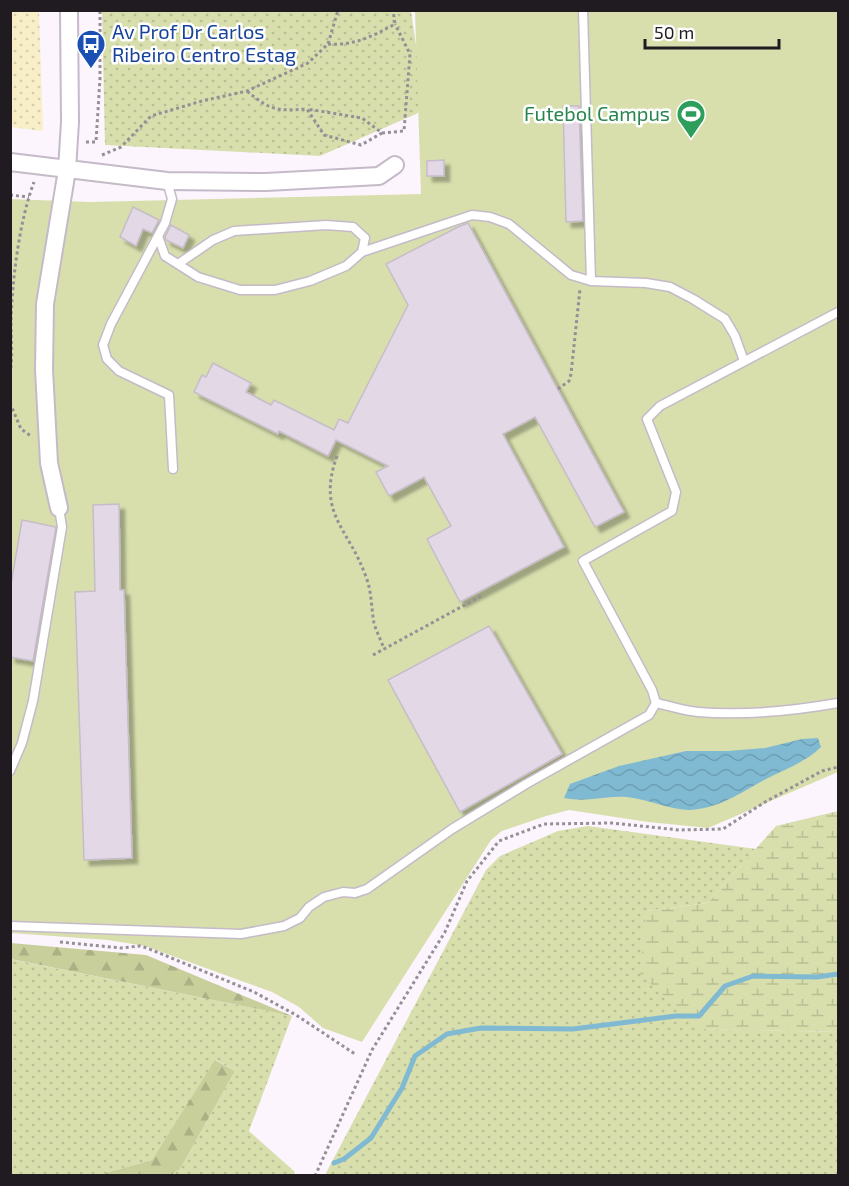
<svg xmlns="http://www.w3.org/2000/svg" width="849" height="1186" font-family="'Exo 2',sans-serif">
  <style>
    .grass { fill: url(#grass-dots) }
    .forest { fill: url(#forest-firs) }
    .wetland { fill: url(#wetland-marsh) }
    .sand { fill: url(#sand-dots) }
    .pitch { fill: #d8dfad }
    .water { fill: url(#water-waves) }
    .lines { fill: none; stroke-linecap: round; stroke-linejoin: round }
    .stream { stroke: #80bad2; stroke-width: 5 }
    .building { fill: #e3d8e5; stroke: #c7bcc9; stroke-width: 1.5; filter: url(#shadow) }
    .lane-casing { stroke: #c5bac8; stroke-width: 11 }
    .street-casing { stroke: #c5bac8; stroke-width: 20 }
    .path { stroke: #958f96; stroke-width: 3; stroke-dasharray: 3 3; stroke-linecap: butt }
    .lane { stroke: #fff; stroke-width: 8 }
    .street { stroke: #fff; stroke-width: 16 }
    .labels { text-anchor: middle; stroke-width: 5; stroke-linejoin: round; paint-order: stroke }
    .transit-label { font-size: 20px; fill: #164399; stroke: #fff; text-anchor: start }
    .leisure-label { font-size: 20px; fill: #27864d; stroke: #fff; text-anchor: end }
  </style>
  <defs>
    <pattern id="grass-dots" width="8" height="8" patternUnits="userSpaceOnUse" patternTransform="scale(1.5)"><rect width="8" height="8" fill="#d8dfad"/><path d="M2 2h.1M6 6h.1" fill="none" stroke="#b9bf95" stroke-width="1.8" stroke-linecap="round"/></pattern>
    <pattern id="forest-firs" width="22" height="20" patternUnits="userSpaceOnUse" patternTransform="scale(1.5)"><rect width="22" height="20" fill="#c8cf9b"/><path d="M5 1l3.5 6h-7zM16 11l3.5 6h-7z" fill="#abb185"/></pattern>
    <pattern id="wetland-marsh" width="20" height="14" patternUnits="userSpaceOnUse" patternTransform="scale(1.5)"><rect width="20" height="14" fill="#d8dfad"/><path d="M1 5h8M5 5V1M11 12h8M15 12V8" fill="none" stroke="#b9bf95"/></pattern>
    <pattern id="sand-dots" width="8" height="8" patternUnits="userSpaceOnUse" patternTransform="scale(1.5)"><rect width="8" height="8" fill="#f8efc9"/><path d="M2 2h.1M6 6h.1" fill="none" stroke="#d4ccac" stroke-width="1.8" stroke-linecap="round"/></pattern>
    <pattern id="water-waves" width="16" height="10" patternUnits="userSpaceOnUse" patternTransform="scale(1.5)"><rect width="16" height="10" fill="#80bad2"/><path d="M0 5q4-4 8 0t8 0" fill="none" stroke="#6e9fb4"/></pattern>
    <filter id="shadow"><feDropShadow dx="5.5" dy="5.5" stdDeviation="1.5" flood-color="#0004"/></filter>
  </defs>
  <rect width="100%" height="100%" fill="#fcf5fe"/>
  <!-- grass -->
  <path class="grass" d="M 102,11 L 411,11 L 425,107 L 416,114 L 320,156 L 105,145 Z
    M 588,826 L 756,849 L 708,903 L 646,911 L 702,1029 L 838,1032 L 838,1175 L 325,1175 L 486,870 L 500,856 L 558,831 Z
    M 10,959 L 292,1016 L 249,1131 L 295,1172 L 294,1175 L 171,1175 L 180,1169 L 235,1071 L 216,1060 L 152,1160 L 98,1175 L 11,1175 Z"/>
  <!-- forest -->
  <path class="forest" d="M 11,943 L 146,955 L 292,1016 L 11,959 Z
    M 215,1060 L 235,1071 L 180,1169 L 171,1175 L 98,1175 L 152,1160 Z"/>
  <!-- wetland -->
  <path class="wetland" d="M 838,811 L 838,1032 L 701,1029 L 640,974 L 646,911 L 708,903 L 776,826 Z"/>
  <!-- sand -->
  <path class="sand" d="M 11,10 L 39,11 L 43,131 L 11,127 Z"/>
  <!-- pitch -->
  <path class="pitch" d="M 415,11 L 838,11 L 838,772 L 708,828 L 648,822 L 569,810 L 546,816 L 502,831 L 491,840 L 362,1042 L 323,1028 L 299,1007 L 272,992 L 145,946 L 108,940 L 11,933 L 10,199 L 90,202 L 421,194 Z"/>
  <!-- water -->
  <path class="water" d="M 818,738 L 821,747 C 807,761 788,768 770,777 C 744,790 721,809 690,810 C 670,810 648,799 627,797 C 606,795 588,803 564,798 L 570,784 L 619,766 L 686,751 L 728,751 L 765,748 L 802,739 Z"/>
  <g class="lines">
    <!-- stream -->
    <path class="stream" d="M 334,1163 L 344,1159 L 371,1138 L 402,1088 L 415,1056 L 447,1034 L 481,1028 L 573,1029 L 676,1016 L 699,1016 L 725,986 L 753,976 L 817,977 L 838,974"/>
  </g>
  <!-- building -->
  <path class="building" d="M 563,106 L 579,106 L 583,221 L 566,222 Z
    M 444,160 L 444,176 L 427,176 L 427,161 Z
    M 133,207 L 159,220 L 152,233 L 143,229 L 136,246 L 120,237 Z
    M 468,223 L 624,512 L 595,527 L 535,417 L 503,434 L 564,547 L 460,602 L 427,539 L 451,526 L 424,477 L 389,496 L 376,472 L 388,466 L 336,440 L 328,456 L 279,431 L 278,434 L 194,392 L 202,375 L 206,377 L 213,363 L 251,383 L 246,392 L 271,405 L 274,400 L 334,430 L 339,419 L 348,423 L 408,305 L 386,264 L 458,227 Z
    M 171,225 L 189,235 L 183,248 L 166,240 L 165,237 Z
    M 119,504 L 120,590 L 124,590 L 132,858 L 84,860 L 75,592 L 95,591 L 93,505 Z
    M 22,520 L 56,527 L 33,661 L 10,657 L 10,590 Z
    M 489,626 L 562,754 L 460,812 L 388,680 Z"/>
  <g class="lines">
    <!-- lane casing -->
    <g class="lane-casing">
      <path id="lane" d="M 583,10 L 591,281
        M 167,181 L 172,199 L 165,223 L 158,236 L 165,256 L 198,277 L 240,290 L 275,290 L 310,281 L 346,266 L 362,252 L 365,238 L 353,227 L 326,225 L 234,231 L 213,240 L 178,264
        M 158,236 L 111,324 L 103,345 L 107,359 L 119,371 L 169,395 L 173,469
        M 362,252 L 472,215 L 490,217 L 509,224 L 571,275 L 591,281 L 646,283 L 670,287 L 693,299 L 725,319 L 735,336 L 744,361
        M 656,703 C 670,706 684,711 698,712 C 745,716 792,711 838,703
        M 10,771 L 22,743 L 33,701 L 62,527 L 59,508
        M 10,926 L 241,934 L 284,926 L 300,918 L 309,907 L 324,897 L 343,892 L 355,893 L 367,889 L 452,829 L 526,784 L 649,715 L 656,703 L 652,690 L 583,561 L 672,511 L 676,492 L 647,419 L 660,406 L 838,312"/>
    </g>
    <!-- street casing -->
    <g class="street-casing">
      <path id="street" d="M 10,162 L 167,181 L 266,182 L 379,176 L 395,165
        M 59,508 L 49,463 L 44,370 L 45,304 L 67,170 L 70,122 L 69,10"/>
    </g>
    <!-- path -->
    <path class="path" d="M 328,44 C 354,46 373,36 395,24 L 393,10
      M 247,91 C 271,111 277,111 307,109 L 324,135 L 361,145 L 382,133 L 362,118 L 307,109
      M 382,133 L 404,131 L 410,54 L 395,24
      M 86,142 L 96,142 L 100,78 L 100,10
      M 102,155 L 121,147 L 151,116 L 202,101 L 247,91 L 308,63 L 328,44 L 338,10
      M 10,195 L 29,197
      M 10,374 C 13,358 11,340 11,323 C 12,281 19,222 34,182
      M 558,389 L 569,381 L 571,374 L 580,289
      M 10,403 L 21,429 L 31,436
      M 337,456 C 316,514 349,528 366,577 C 372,592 371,607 374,623 C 376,631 381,640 384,649
      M 373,655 L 483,595
      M 60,942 L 121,948 L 140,946 L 147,948 L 254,992 L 296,1015 L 355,1054
      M 315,1176 L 372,1050 L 445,932 L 467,881 L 499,841 L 544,824 L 612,823 L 679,830 L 723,829 L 765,802 L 822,771 L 838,767"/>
    <!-- lane -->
    <use href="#lane" class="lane"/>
    <!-- street -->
    <use href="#street" class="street"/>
  </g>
  <!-- icons -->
  <defs>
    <g id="bus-pin" transform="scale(1.5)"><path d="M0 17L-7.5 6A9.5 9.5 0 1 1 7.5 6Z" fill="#1a4fb4" stroke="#fff"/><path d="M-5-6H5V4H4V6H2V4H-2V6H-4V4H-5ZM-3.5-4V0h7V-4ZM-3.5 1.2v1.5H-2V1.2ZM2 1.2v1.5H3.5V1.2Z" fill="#fff"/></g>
    <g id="stadium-pin" transform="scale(1.5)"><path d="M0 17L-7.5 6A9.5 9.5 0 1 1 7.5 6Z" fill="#2e9e5b" stroke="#fff"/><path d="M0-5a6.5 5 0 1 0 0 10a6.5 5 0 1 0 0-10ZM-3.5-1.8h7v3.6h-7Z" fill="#fff"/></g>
  </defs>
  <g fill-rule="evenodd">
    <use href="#bus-pin" x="91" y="44"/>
    <use href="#stadium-pin" x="691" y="114"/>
  </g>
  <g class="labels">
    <!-- transit labels -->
    <g class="transit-label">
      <text x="112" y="39">Av Prof Dr Carlos<tspan x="112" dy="23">Ribeiro Centro Estag</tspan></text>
    </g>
    <!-- leisure labels -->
    <g class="leisure-label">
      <text x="670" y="121">Futebol Campus</text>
    </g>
  </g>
  <!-- border -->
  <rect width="849" height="1186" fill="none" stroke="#1f1b20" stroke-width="24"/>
  <!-- scale -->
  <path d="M645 39v9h134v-9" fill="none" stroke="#1f1b20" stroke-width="3"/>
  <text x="654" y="39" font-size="18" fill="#1f1b20" stroke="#ffffff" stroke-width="4.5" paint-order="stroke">50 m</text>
</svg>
